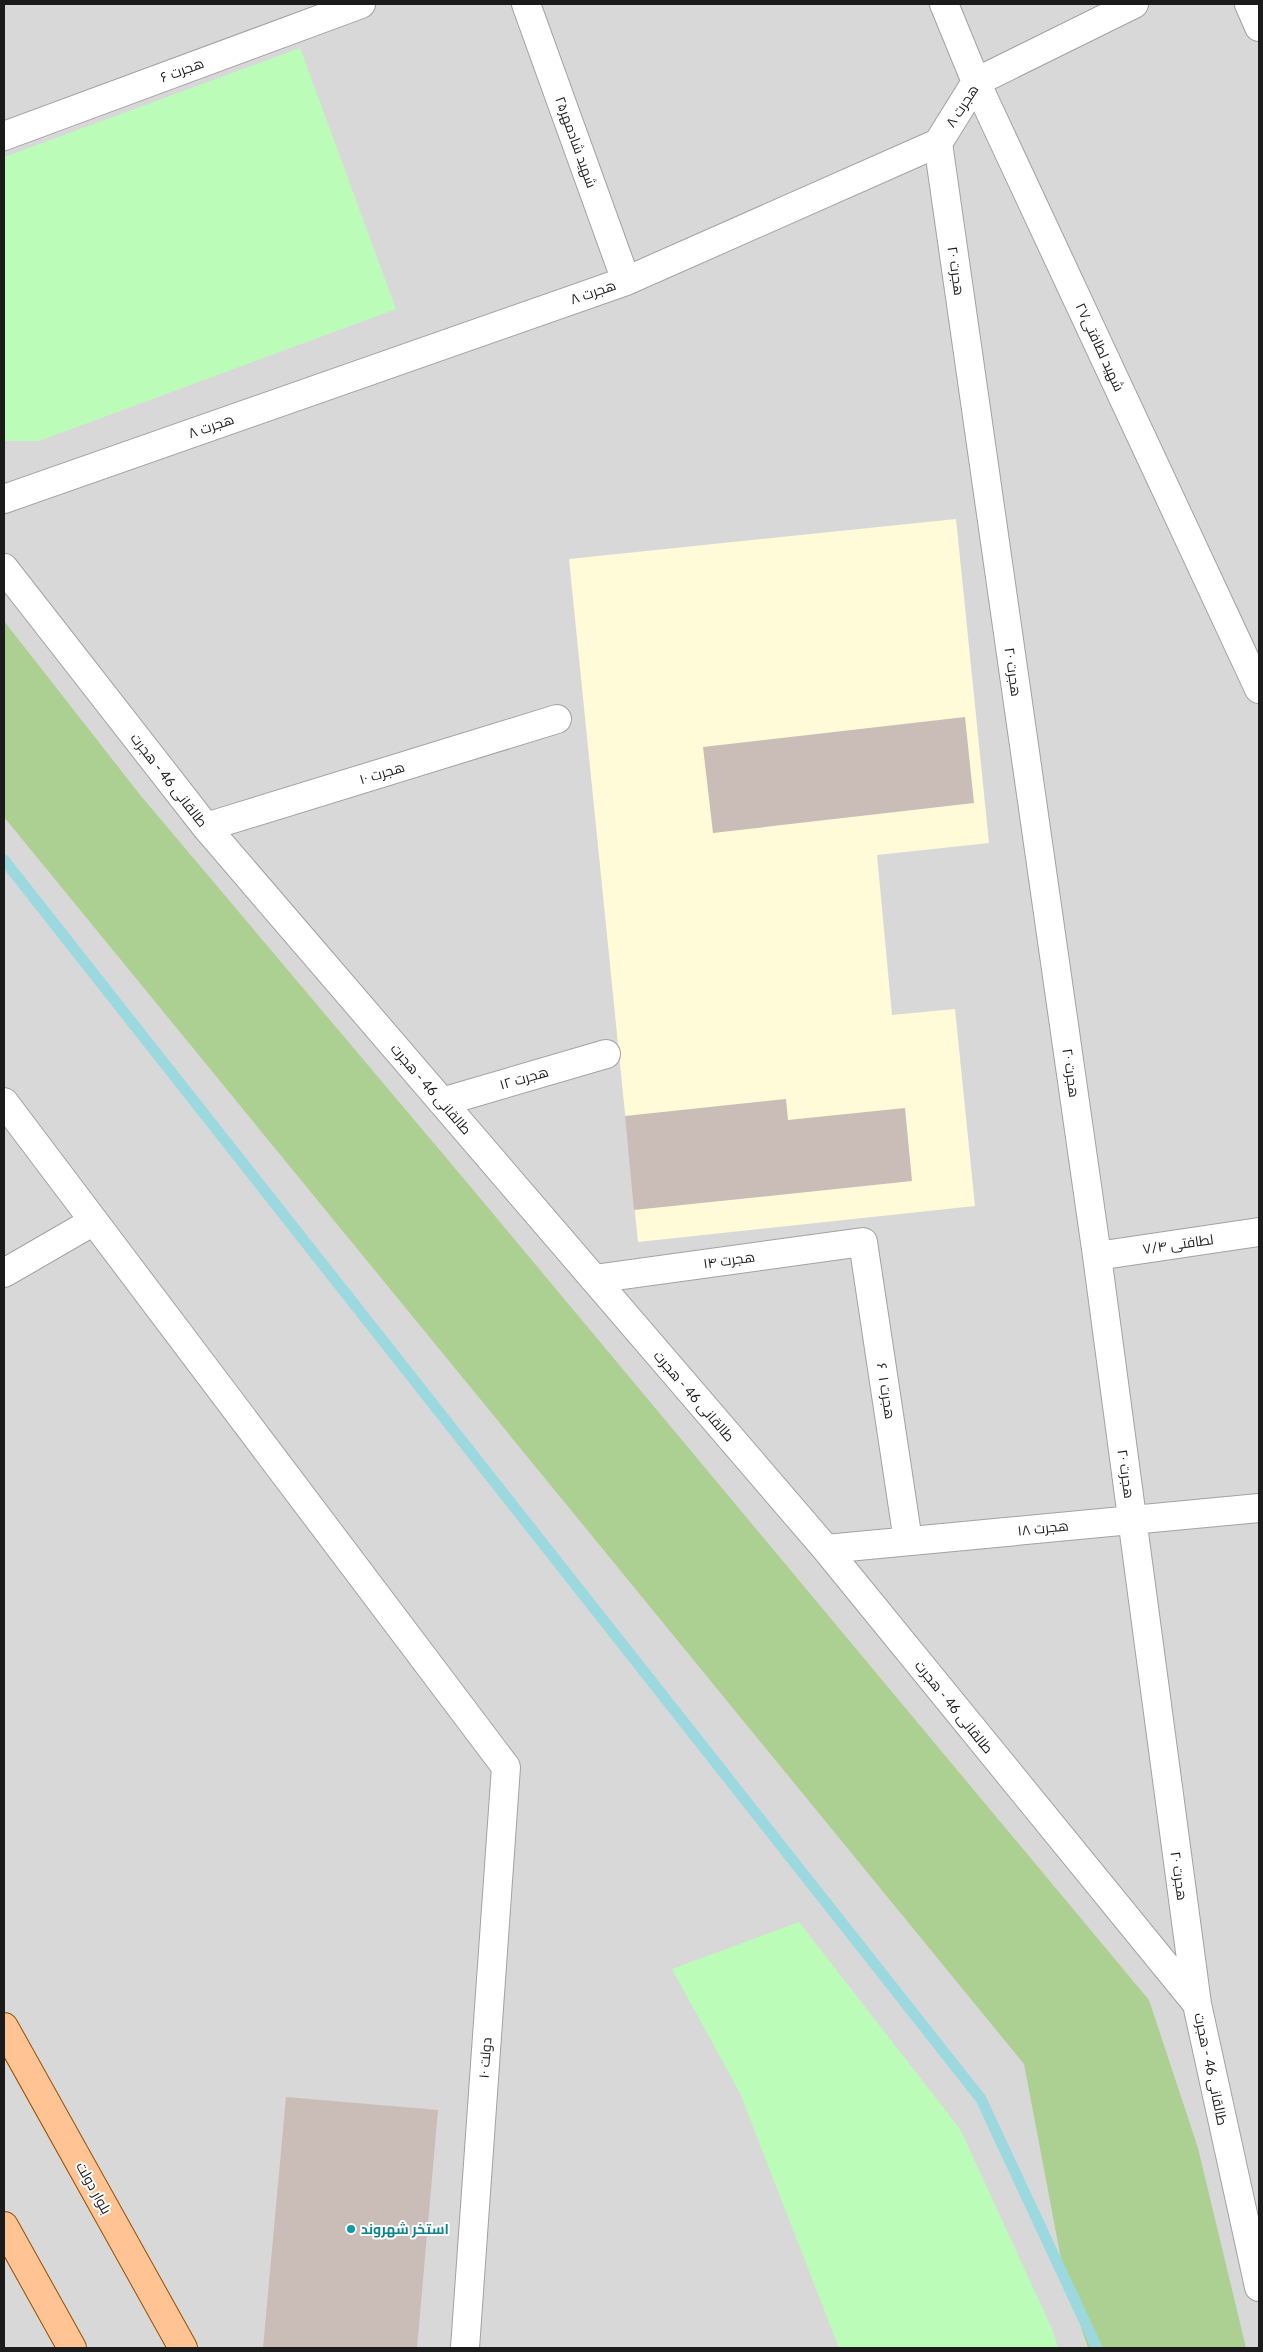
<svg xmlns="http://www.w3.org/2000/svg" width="1263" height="2352" font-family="Lato,Cairo,sans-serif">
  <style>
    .residential { fill: #d9d8d8 }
    .education { fill: #fffad8 }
    .forest { fill: #acd091 }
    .park { fill: #bbfdb8 }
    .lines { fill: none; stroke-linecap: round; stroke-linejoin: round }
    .stream { stroke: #9cd9df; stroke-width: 11 }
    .building { fill: #cabcb6 }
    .minor-casing { stroke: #a2a2a2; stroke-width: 30 }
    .major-casing { stroke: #935000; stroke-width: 30 }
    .minor { stroke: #fff; stroke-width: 28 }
    .major { stroke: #ffc394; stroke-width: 28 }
    .culture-dot { fill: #0f9aa8; stroke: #fff; stroke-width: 2 }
    .labels { text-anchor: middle; stroke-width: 4; stroke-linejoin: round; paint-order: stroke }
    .street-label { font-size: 14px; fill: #1b1b1b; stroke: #fff }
    .culture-label { font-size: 14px; font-weight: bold; fill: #0d838f; stroke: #fff; text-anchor: start }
  </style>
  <rect width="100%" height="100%" fill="#eee7e0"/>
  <!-- residential -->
  <path class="residential" d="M 4,4 L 1259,4 L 1259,2348 L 4,2348 Z"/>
  <!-- education -->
  <path class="education" d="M 956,519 L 989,843 L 877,855 L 892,1015 L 955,1009 L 975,1206 L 638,1242 L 569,559 Z"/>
  <!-- forest -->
  <path class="forest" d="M 4,621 L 141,796 L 475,1192 L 1149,2000 L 1198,2148 L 1246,2348 L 1088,2348 L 1065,2280 L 1024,2064 L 4,817 Z"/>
  <!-- park -->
  <path class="park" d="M 300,48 L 396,309 L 39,441 L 4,441 L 4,157 Z
    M 799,1922 L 960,2129 L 1052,2329 L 1058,2348 L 839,2348 L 740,2093 L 672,1969 Z"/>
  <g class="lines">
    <!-- stream -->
    <path class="stream" d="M 4,860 L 981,2099 L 1097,2348"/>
  </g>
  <!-- building -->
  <path class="building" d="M 965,717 L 974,803 L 713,833 L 703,747 Z
    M 786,1099 L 788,1120 L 905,1108 L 912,1181 L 634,1210 L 625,1116 Z
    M 286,2097 L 438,2110 L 417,2348 L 263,2348 Z"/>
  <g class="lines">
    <!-- minor casing -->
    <g class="minor-casing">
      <path id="minor" d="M 526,4 L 626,281
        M 944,4 L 976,82 L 1259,689
        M 1249,4 L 1259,27
        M 4,136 L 361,4
        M 938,143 L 1097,1256 L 1197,2004
        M 4,499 L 626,281 L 938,143 L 976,82 L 1134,4
        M 4,568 L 206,827 L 826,1549 L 1197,2004 L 1259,2287
        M 206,827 L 557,719
        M 4,1102 L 506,1767 L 465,2348
        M 442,1102 L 606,1054
        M 1097,1256 L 1259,1232
        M 4,1273 L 94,1221
        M 594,1279 L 863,1242 L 908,1541
        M 826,1549 L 1259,1508"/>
    </g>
    <!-- major casing -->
    <g class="major-casing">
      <path id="major" d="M 4,2027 L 183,2348
        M 4,2226 L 72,2348"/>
    </g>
    <!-- minor -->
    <use href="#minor" class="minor"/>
    <!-- major -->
    <use href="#major" class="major"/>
  </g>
  <!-- markers -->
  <circle class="culture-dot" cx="351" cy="2229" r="5"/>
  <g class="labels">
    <!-- street labels -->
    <g class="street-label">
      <text transform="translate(182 70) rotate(-20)" y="5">هجرت ۶</text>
      <text transform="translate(962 106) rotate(-57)" y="5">هجرت ۸</text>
      <text transform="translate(576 142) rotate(70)" y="5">شهید شادمهر۲۵</text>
      <text transform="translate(956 271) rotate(82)" y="5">هجرت ۲۰</text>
      <text transform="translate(593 292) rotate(-19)" y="5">هجرت ۸</text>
      <text transform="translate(1100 347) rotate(65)" y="5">شهید لطافتی۲۷</text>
      <text transform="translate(211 426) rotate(-19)" y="5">هجرت ۸</text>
      <text transform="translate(1013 672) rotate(82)" y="5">هجرت ۲۰</text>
      <text transform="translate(382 773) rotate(-17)" y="5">هجرت ۱۰</text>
      <text transform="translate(169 780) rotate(52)" y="5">طالقانی 46 - هجرت</text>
      <text transform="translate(1071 1073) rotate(82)" y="5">هجرت ۲۰</text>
      <text transform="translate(524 1078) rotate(-16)" y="5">هجرت ۱۲</text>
      <text transform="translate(431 1089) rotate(49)" y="5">طالقانی 46 - هجرت</text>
      <text transform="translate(1178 1244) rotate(-8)" y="5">لطافتی ۷/۴</text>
      <text transform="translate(729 1260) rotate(-8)" y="5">هجرت ۱۴</text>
      <text transform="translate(886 1391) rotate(81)" y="5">هجرت ۱ ‍ ۶</text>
      <text transform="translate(694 1396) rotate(49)" y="5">طالقانی 46 - هجرت</text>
      <text transform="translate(1126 1474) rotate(82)" y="5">هجرت ۲۰</text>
      <text transform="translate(1043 1528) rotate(-6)" y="5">هجرت ۱۸</text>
      <text transform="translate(954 1707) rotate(51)" y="5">طالقانی 46 - هجرت</text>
      <text transform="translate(1179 1876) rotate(82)" y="5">هجرت ۲۰</text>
      <text transform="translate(485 2058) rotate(-86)" y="5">دولت ۱۰</text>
      <text transform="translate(1211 2069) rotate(78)" y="5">طالقانی 46 - هجرت</text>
      <text transform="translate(94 2188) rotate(61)" y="5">بلوار دولت</text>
    </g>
    <!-- culture labels -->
    <g class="culture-label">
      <text x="361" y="2234">استخر شهروند</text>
    </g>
  </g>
  <!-- border -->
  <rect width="1263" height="2352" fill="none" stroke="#1b1b1b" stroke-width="10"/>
</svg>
